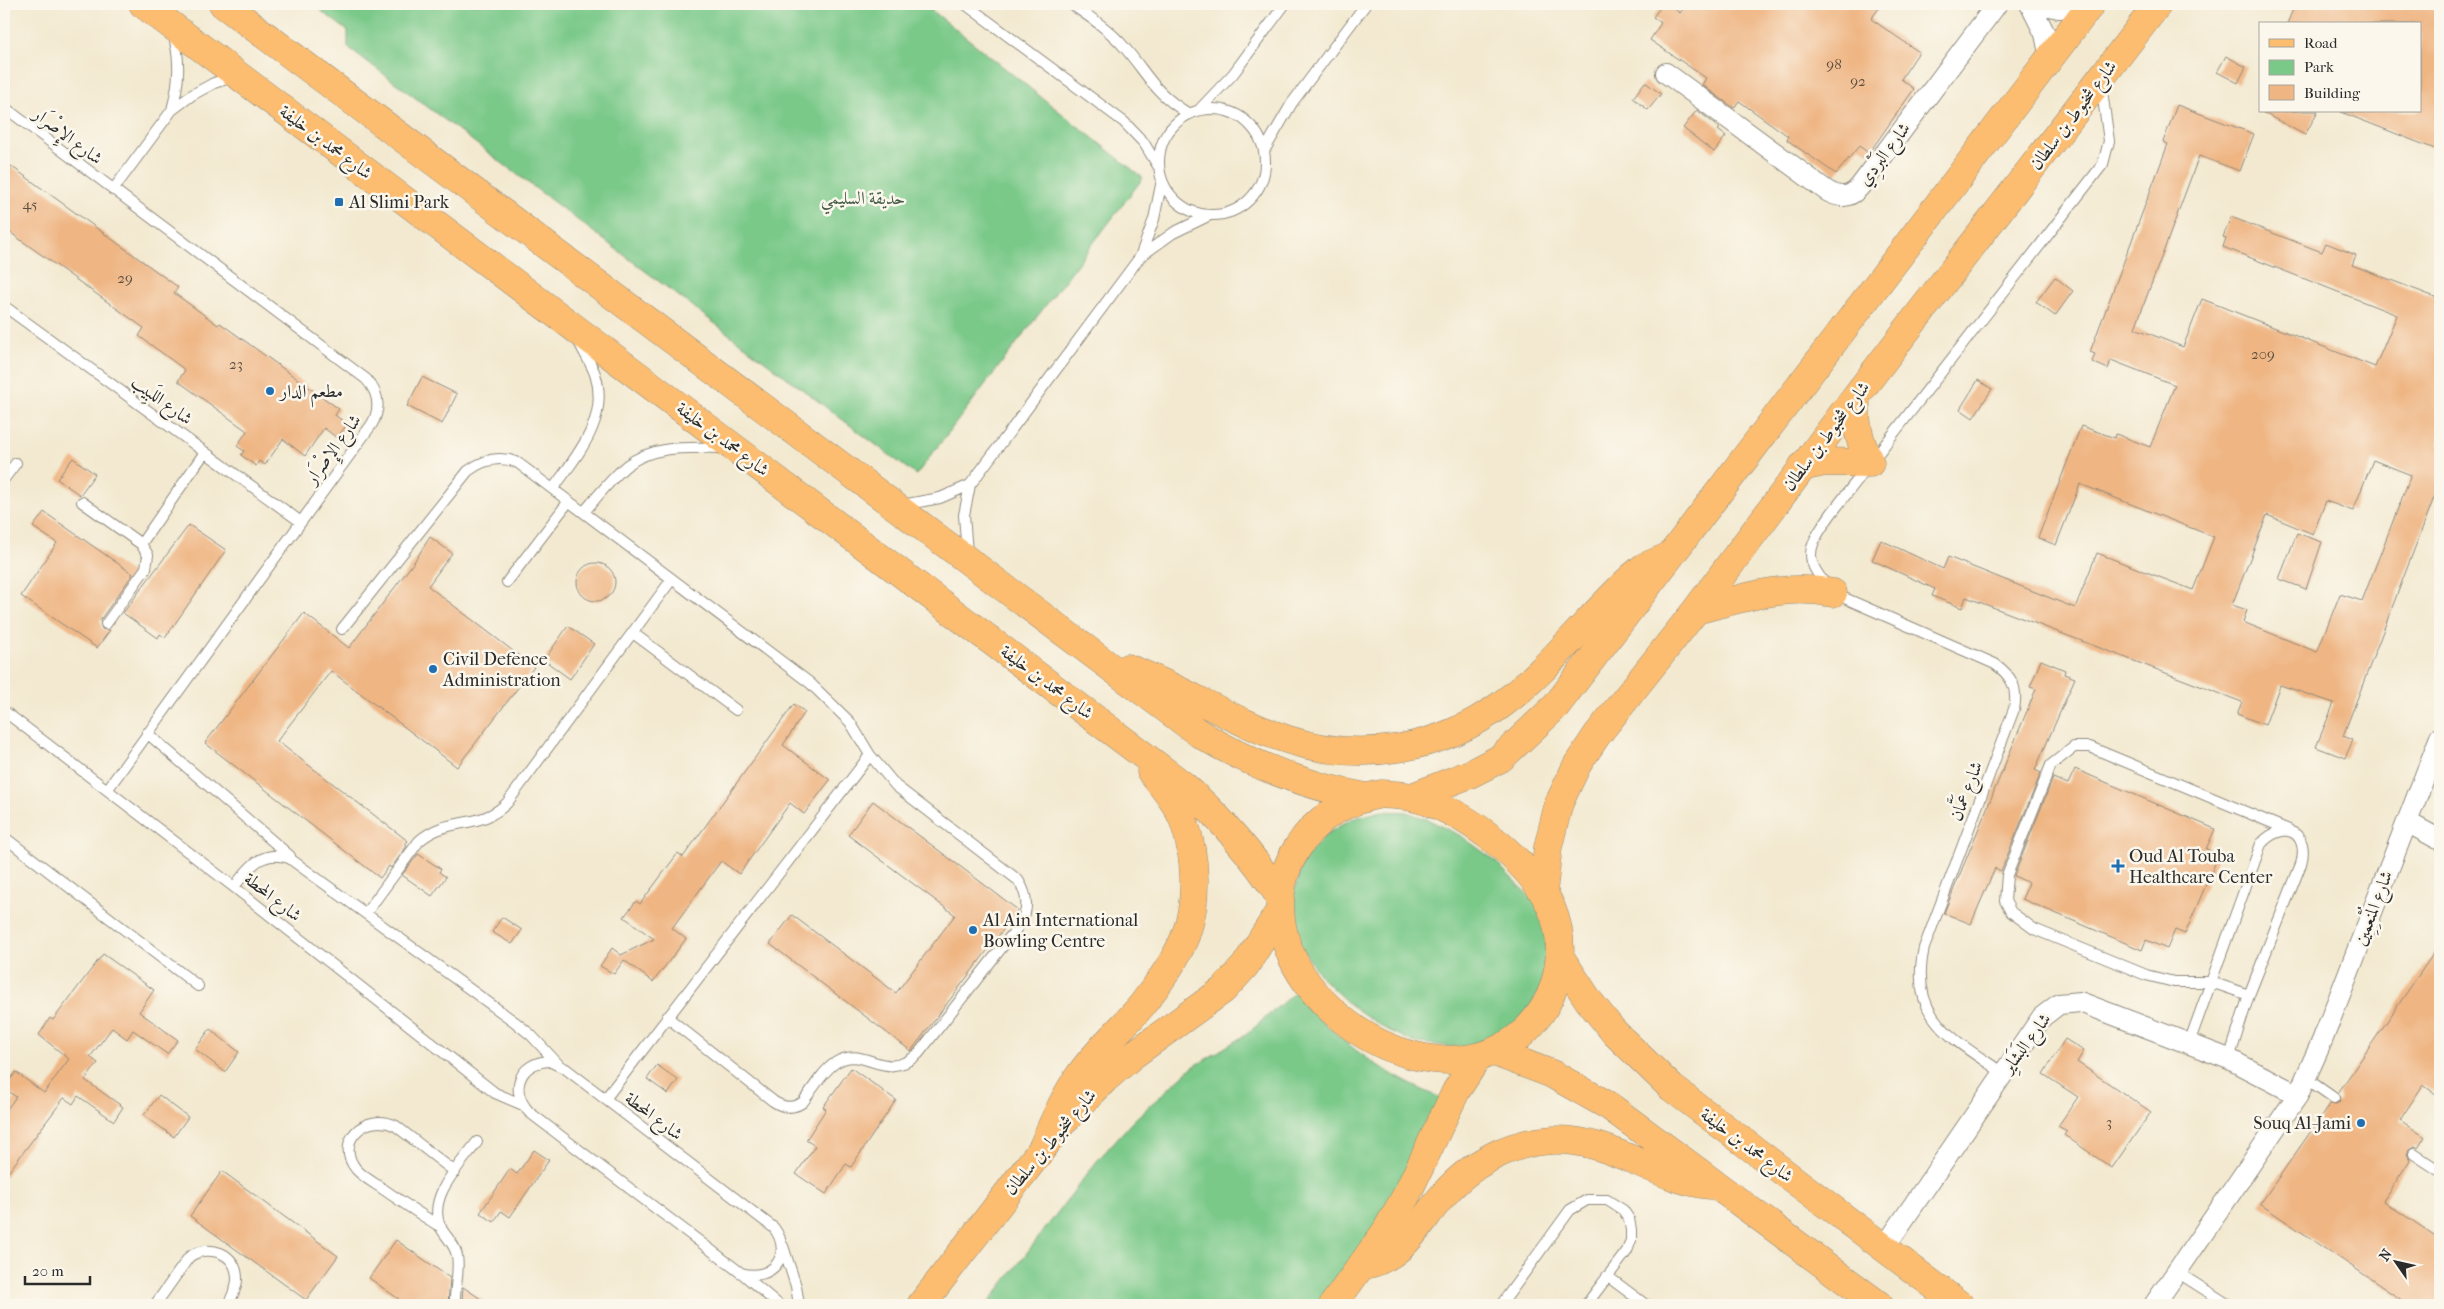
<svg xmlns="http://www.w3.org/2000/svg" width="2444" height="1309" font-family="'IM FELL French Canon',Amiri,serif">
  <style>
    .green { fill: #7ac989; stroke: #527a5a }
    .building { fill: #efb684; fill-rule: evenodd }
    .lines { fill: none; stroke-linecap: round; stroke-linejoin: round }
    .service-casing { stroke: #8f8a7e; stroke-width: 12 }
    .minor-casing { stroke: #8f8a7e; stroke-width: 22 }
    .primary-casing { stroke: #8f8a7e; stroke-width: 29 }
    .trunk-casing { stroke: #8f8a7e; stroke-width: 29 }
    .service { stroke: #fff; stroke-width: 10 }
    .minor { stroke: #fff; stroke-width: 20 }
    .primary { stroke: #fcbd6f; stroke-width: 28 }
    .trunk { stroke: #fcbd6f; stroke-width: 28 }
    .poi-dot { fill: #1f6fb2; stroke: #fbf7ec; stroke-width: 2 }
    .labels { text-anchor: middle; stroke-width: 5; stroke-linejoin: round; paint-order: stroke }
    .number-label { font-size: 15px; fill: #5c4e41 }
    .street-label { font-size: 18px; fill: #2b2b2b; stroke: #fbf7ec }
    .park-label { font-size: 18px; fill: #435a47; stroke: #fbf7ec }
    .poi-label { font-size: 18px; fill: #2b2b2b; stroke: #fbf7ec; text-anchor: start }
  </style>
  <rect width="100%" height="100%" fill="#fbf7ec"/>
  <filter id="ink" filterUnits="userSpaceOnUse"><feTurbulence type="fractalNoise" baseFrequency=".02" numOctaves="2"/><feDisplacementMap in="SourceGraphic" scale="10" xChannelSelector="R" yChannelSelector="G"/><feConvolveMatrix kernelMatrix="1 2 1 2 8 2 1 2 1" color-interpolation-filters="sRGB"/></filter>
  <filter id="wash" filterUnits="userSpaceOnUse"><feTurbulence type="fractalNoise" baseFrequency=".0096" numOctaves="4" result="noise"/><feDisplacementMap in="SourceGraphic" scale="20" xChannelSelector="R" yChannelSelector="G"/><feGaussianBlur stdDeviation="1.12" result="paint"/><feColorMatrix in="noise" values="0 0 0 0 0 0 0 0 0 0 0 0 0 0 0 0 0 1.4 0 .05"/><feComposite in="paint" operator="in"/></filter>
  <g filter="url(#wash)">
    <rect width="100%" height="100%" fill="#f3e9d0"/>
    <!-- green -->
    <path class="green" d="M 312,4 L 924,4 L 1143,178 L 916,475 L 348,47 L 348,31 Z
      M 1382,811 L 1407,812 L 1429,820 L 1461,836 L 1493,859 L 1535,902 L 1547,927 L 1545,979 L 1532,1004 L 1514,1026 L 1470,1049 L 1413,1042 L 1384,1028 L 1349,1004 L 1321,977 L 1303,950 L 1291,925 L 1294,892 L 1304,860 L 1325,835 L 1351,819 Z
      M 1296,991 C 1335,1041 1390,1080 1450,1101 L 1329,1305 L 987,1305 L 1097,1161 L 1133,1121 L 1190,1069 L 1247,1034 Z"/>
    <g id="blocks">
      <!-- building -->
      <path class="building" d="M 1663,4 L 1668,4 L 1680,13 L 1687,4 L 1882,4 L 1871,19 L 1919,52 L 1901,79 L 1914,89 L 1869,153 L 1859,146 L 1836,174 L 1787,140 L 1788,136 L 1739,101 L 1734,108 L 1702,85 L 1706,78 L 1650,40 L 1661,23 L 1653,17 Z
        M 2295,4 L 2440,4 L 2440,151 L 2341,112 L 2420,111 L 2420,24 L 2287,24 Z
        M 2226,56 L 2246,67 L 2238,83 L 2217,72 Z
        M 1645,82 L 1661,94 L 1648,110 L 1633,98 Z
        M 2177,105 L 2254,134 L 2240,171 L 2199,156 L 2135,328 L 2183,347 L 2202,299 L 2375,367 L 2397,315 L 2223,247 L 2226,238 L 2223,237 L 2231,217 L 2322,252 L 2326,243 L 2356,255 L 2352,265 L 2440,299 L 2440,482 L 2343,736 L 2353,740 L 2345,758 L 2316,747 L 2334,703 L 2280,685 L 2265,725 L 2237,714 L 2242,702 L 1966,597 L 1962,608 L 1932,596 L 1935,589 L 1872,560 L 1881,540 L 1943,569 L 1948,557 L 2075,608 L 2097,553 L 2193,590 L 2214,537 L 2080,484 L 2056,545 L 2038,538 L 2081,426 L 2115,438 L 2116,434 L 2150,447 L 2175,385 L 2111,360 L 2108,369 L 2092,362 L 2095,354 L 2090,352 L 2168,144 L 2163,142 ZM 2373,460 L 2411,475 L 2362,601 L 2340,594 L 2317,652 L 2243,622 L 2247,610 L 2232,605 L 2267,515 L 2313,534 L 2326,501 L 2353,511 Z
        M 1697,110 L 1720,128 L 1718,130 L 1726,136 L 1714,152 L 1683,128 Z
        M 2260,111 L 2318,111 L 2305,135 Z
        M 4,161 L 178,287 L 174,293 L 218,325 L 220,323 L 339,409 L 335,415 L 347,424 L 337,438 L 324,428 L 305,456 L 283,439 L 265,465 L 259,461 L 256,466 L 241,455 L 244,451 L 237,446 L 247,431 L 178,381 L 185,370 L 139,336 L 144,328 L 4,228 Z
        M 2055,277 L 2073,291 L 2055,316 L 2036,302 Z
        M 422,377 L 457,394 L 442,424 L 407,406 Z
        M 1978,380 L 1992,389 L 1973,418 L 1960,409 Z
        M 73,458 L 95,474 L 80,495 L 57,479 Z
        M 44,512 L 133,574 L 100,620 L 102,629 L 110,630 L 97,648 L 21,596 L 57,543 L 33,527 Z
        M 189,525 L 226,550 L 165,638 L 160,634 L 158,638 L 123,613 Z
        M 2297,533 L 2322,542 L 2306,589 L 2279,579 Z
        M 430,537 L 452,553 L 428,586 L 534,667 L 457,767 L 331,671 L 277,741 L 408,841 L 405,844 L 407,846 L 391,868 L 389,866 L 380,878 L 205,743 L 304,613 L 349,648 L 414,562 Z
        M577 582a19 19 0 1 1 38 0a19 19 0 1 1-38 0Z
        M 568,626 L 594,644 L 570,679 L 544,660 Z
        M 2041,660 L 2065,670 L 2064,674 L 2075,678 L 2035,770 L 2041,773 L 2001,871 L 1995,868 L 1971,924 L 1944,913 L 2036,689 L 2030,687 Z
        M 794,704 L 805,712 L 783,745 L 830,780 L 804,814 L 790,803 L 739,874 L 721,861 L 672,928 L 686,939 L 653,982 L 624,960 L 614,974 L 600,966 L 612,948 L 621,955 L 654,939 L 624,917 L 636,901 L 640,904 L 678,853 L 683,857 Z
        M 2075,769 L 2215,829 L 2206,849 L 2219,854 L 2185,934 L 2175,930 L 2167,949 L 2146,940 L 2142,950 L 2022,899 L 2029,883 L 2014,876 L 2053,778 L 2068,784 Z
        M 873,801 L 1018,910 L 911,1051 L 770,944 L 792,915 L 896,993 L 955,915 L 848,835 Z
        M 418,854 L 441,869 L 439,872 L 446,877 L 432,896 L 402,875 Z
        M 502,917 L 522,930 L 512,944 L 492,932 Z
        M 2440,944 L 2440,1097 L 2423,1085 L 2400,1120 L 2425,1137 L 2418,1148 L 2414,1147 L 2409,1150 L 2407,1154 L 2410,1160 L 2383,1201 L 2440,1239 L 2440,1305 L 2409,1305 L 2260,1204 L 2330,1104 L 2336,1104 L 2340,1102 L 2338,1093 Z
        M 103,954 L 154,990 L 139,1012 L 178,1040 L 167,1054 L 133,1030 L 127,1039 L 112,1028 L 90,1057 L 98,1063 L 85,1080 L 123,1107 L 114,1121 L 78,1096 L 73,1104 L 64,1098 L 4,1178 L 4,1113 L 16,1097 L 4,1088 L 16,1072 L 44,1093 L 69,1059 L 39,1035 L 50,1018 L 53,1020 Z
        M 210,1029 L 239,1052 L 225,1072 L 195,1049 Z
        M 2065,1039 L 2084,1051 L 2077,1062 L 2151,1112 L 2112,1168 L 2064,1135 L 2067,1131 L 2058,1126 L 2078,1097 L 2043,1074 Z
        M 657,1065 L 678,1080 L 668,1094 L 647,1079 Z
        M 851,1068 L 896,1100 L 851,1167 L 846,1164 L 826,1194 L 796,1174 L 815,1146 L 806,1140 L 826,1109 L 823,1107 Z
        M 159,1095 L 188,1117 L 174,1137 L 144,1115 Z
        M 534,1150 L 549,1160 L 510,1217 L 501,1211 L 494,1222 L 480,1213 L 510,1169 L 517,1174 Z
        M 222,1171 L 338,1256 L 306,1300 L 190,1216 Z
        M 396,1240 L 450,1278 L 448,1305 L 407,1305 L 369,1278 Z
        M 463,1287 L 490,1305 L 462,1305 Z"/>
    </g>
  </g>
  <g filter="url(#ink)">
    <use href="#blocks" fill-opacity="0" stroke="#8f8a7e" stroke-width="1"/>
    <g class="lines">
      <!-- service casing -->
      <g class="service-casing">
        <path id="service" d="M 965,4 L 1124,122 L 1144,143 L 1158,166
          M 1071,4 C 1090,17 1110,30 1125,48 C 1149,76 1154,93 1189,114
          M 4,107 L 366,379 C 379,393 381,408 372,424 L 107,790
          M1159 162a53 53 0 1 1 106 0a53 53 0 1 1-106 0Z
          M 172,110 C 179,83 181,61 173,33
          M 1199,110 L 1233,74 L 1285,4
          M 1264,151 L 1292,103 L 1366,4
          M 113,190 L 172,110 L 192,95 L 214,83 L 233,77
          M 1141,256 L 1173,233 L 1210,215
          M 4,306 L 301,522
          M 4,479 L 16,463
          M 553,489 C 577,455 610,419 595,374 C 591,363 583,351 578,340
          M 82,502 L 141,544 L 148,555 L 146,568 L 106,624
          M 902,505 L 940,498 L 970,485
          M 584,512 C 597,497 610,480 626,466 C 653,444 691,448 724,448
          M 141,544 L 205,452
          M 967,553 L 964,515 L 970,485 L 1140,257 L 1154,219 L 1162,180
          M 507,582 L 569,501
          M 342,629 L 468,471 C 484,459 500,455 518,463 L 810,683 L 850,722 L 870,755 L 896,786 L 1018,880 C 1028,895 1029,908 1021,923 L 918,1054 C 883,1084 865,1043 835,1063 C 822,1072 812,1090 803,1102 C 793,1109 783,1108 773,1101 L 667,1017
          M 633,633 L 736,710
          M 4,711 L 234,887 L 495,1093 L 523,1105
          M 147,733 L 290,856
          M 4,837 L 198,986
          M 234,887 C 249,867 262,849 289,858 L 515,1022 L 531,1035 L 558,1064
          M 366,913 L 419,841 C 449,815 479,831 507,803 L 672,579
          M 2249,995 L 2211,982 L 2174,982 L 2146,975 L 2034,929 L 2011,912 L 2005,901 L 2007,875 L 2051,765 L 2074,747 L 2090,747 L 2289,830
          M 2189,1043 L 2261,844 C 2284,819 2310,832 2301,864 L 2249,995 L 2229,1059
          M 549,1061 L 566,1069 L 774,1228 C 794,1255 772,1282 741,1273 L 529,1112 C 509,1090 519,1063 549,1061 Z
          M 2003,1073 C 1952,1038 1908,1018 1924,948 L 2014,709 C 2018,688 2012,676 1995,664 L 1833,593 C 1803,559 1805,551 1831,514 L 2103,164 L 2109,141 L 2101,84
          M 2304,1077 L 2334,1098
          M 605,1099 L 870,755
          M 2414,1154 L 2440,1171
          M 441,1227 C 421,1215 402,1202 383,1189 C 374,1183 363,1177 356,1169 C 334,1142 365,1111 396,1126 L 455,1172
          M 783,1246 L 796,1286 L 799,1305
          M 2177,1272 L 2229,1305
          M 744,1275 L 779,1305
          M 1607,1276 L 1646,1305
          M 155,1305 L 189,1257 C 209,1243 237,1253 237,1279 C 237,1289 231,1296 229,1305
          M 455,1305 C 454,1288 460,1272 457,1256 C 455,1243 445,1237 440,1226 C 427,1196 461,1164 477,1142
          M 1501,1305 L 1570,1210 L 1587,1200 L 1607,1200 L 1623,1210 L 1629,1219 L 1631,1230 L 1631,1240 L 1627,1251 L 1586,1305"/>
      </g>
      <!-- minor casing -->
      <g class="minor-casing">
        <path id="minor" d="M 2030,4 L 2045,34 L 2050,58
          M 2039,4 L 2059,8 L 2091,4
          M 1666,73 L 1827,191 C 1841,199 1851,198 1861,185 L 1997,4
          M 2407,822 L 2440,840
          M 1884,1248 L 2042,1017 L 2059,1004 L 2080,1002 L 2229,1059 L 2298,1095
          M 2154,1305 L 2298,1095 L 2322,1041 L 2440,737"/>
      </g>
      <!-- primary casing -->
      <g class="primary-casing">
        <path id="primary" d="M 1802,467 L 1824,462 L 1870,463 C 1858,438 1855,423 1856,396
          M 1696,610 C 1744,598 1784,583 1833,593
          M 1412,797 L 1470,774 L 1501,758 L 1556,706 L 2091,4
          M 1543,892 L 1548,847 L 1559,803 L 1577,765 L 1597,735 L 1696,610 L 1856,396 L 2158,4
          M 921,1305 L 1062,1123 L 1105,1079 L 1133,1055 L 1223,990 L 1245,966 L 1279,912
          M 1333,1305 L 1386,1231 L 1407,1194 L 1456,1091 L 1478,1057"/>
      </g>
      <!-- trunk casing -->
      <g class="trunk-casing">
        <path id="trunk" d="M 143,4 L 1183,785 C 1221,818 1252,854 1280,897
          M 223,4 L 1200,734 C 1253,766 1305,786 1366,797
          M 1127,668 C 1183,688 1232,722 1289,740 C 1362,763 1439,750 1501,705 C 1548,671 1589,616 1633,576 L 1644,567 L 1670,556
          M 1381,794 C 1391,795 1401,795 1411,797 C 1459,806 1531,861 1551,907 C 1562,932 1562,960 1554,986 C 1546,1011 1527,1034 1503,1047 C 1396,1104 1224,961 1298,847 C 1317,816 1346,801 1381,794 Z
          M 1560,957 L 1589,1001 L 1614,1032 L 1672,1088 L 1960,1305
          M 1494,1052 L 1552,1074 L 1609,1106 L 1879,1305
          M 1043,1147 C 1053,1122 1064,1097 1079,1076 C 1097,1050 1122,1029 1142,1005 C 1158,984 1177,959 1186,934 C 1198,900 1196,856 1184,822 C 1177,803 1163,787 1151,772
          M 1362,1266 C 1404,1257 1414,1230 1440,1199 C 1469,1164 1509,1142 1554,1140 C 1611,1138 1654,1179 1710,1185"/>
      </g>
      <!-- service -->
      <use href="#service" class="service"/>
      <!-- minor -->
      <use href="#minor" class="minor"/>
      <!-- primary -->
      <use href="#primary" class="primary"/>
      <!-- trunk -->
      <use href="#trunk" class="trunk"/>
    </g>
  </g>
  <!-- markers -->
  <g class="poi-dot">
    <rect x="334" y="197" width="10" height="10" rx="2.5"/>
    <circle cx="270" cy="391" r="5"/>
    <circle cx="433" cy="669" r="5"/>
    <path d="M2115.5 858.5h5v5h5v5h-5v5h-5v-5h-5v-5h5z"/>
    <circle cx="973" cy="930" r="5"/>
    <circle cx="2361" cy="1123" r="5"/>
  </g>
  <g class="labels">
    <!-- number labels -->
    <g class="number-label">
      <text x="1834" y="69">98</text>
      <text x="1858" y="86">92</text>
      <text x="30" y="209">45</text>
      <text x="125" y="283">29</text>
      <text x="2263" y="359">209</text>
      <text x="236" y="369">23</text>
      <text x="2109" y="1127">3</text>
    </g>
    <!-- street labels -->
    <g class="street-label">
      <text transform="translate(2073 115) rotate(-53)" y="6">شارع شخبوط بن سلطان</text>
      <text transform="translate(68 136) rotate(37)" y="6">شارع الإِصْرَار</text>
      <text transform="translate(326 142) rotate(37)" y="6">شارع محمد بن خليفة</text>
      <text transform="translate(1884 154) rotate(-53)" y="6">شارع البَرْدِي</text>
      <text transform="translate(162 400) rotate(36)" y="6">شارع اللَبِيب</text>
      <text transform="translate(1826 436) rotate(-53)" y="6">شارع شخبوط بن سلطان</text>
      <text transform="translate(723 439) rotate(37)" y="6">شارع محمد بن خليفة</text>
      <text transform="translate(333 449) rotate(-54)" y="6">شارع الإِصْرَار</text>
      <text transform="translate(1047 682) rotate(37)" y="6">شارع محمد بن خليفة</text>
      <text transform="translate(1966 791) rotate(-69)" y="6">شارع عَمَّان</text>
      <text transform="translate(273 897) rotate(38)" y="6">شارع المحطة</text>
      <text transform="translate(2373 908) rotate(-69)" y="6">شارع المُنْعِمِين</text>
      <text transform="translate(2026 1043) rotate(-53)" y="6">شارع البَشَايِر</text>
      <text transform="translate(654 1116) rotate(37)" y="6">شارع المحطة</text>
      <text transform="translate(1050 1142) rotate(-50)" y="6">شارع شخبوط بن سلطان</text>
      <text transform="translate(1747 1145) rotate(37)" y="6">شارع محمد بن خليفة</text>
    </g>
    <!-- park labels -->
    <g class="park-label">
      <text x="863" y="204">حديقة السليمي</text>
    </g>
    <!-- poi labels -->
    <g class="poi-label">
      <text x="349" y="208">Al Slimi Park</text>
      <text x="280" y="397">مطعم الدار</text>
      <text x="443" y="665">Civil Defence<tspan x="443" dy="21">Administration</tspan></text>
      <text x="2129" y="862">Oud Al Touba<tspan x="2129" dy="21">Healthcare Center</tspan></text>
      <text x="983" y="926">Al Ain International<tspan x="983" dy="21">Bowling Centre</tspan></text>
      <text x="2351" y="1129" text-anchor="end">Souq Al-Jami</text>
    </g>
  </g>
  <!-- margin -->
  <rect width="2444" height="1309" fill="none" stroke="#fbf7ec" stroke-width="20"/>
  <!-- legend -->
  <rect x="2259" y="22" width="162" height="90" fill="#fbf7ec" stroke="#a8a59f"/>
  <rect x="2269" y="39" width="25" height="8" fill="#fcbd6f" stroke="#a8a59f"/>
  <text x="2304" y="48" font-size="15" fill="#2b2b2b">Road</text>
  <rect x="2269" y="60" width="25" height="15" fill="#7ac989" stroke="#a8a59f"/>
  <text x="2304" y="72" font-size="15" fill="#2b2b2b">Park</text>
  <rect x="2269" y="85" width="25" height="15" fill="#efb684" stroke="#a8a59f"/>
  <text x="2304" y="98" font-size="15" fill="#2b2b2b">Building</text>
  <!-- north arrow -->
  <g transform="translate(2396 1262) rotate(304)" stroke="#fbf7ec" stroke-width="4" paint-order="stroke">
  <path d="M0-4L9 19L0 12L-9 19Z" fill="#2b2b2b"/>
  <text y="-8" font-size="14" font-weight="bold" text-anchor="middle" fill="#2b2b2b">N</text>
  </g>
  <!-- scale -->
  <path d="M25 1276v8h65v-8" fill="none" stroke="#2b2b2b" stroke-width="2.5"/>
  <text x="32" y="1276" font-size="15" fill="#2b2b2b" stroke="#fbf7ec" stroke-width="4" paint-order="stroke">20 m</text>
</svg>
